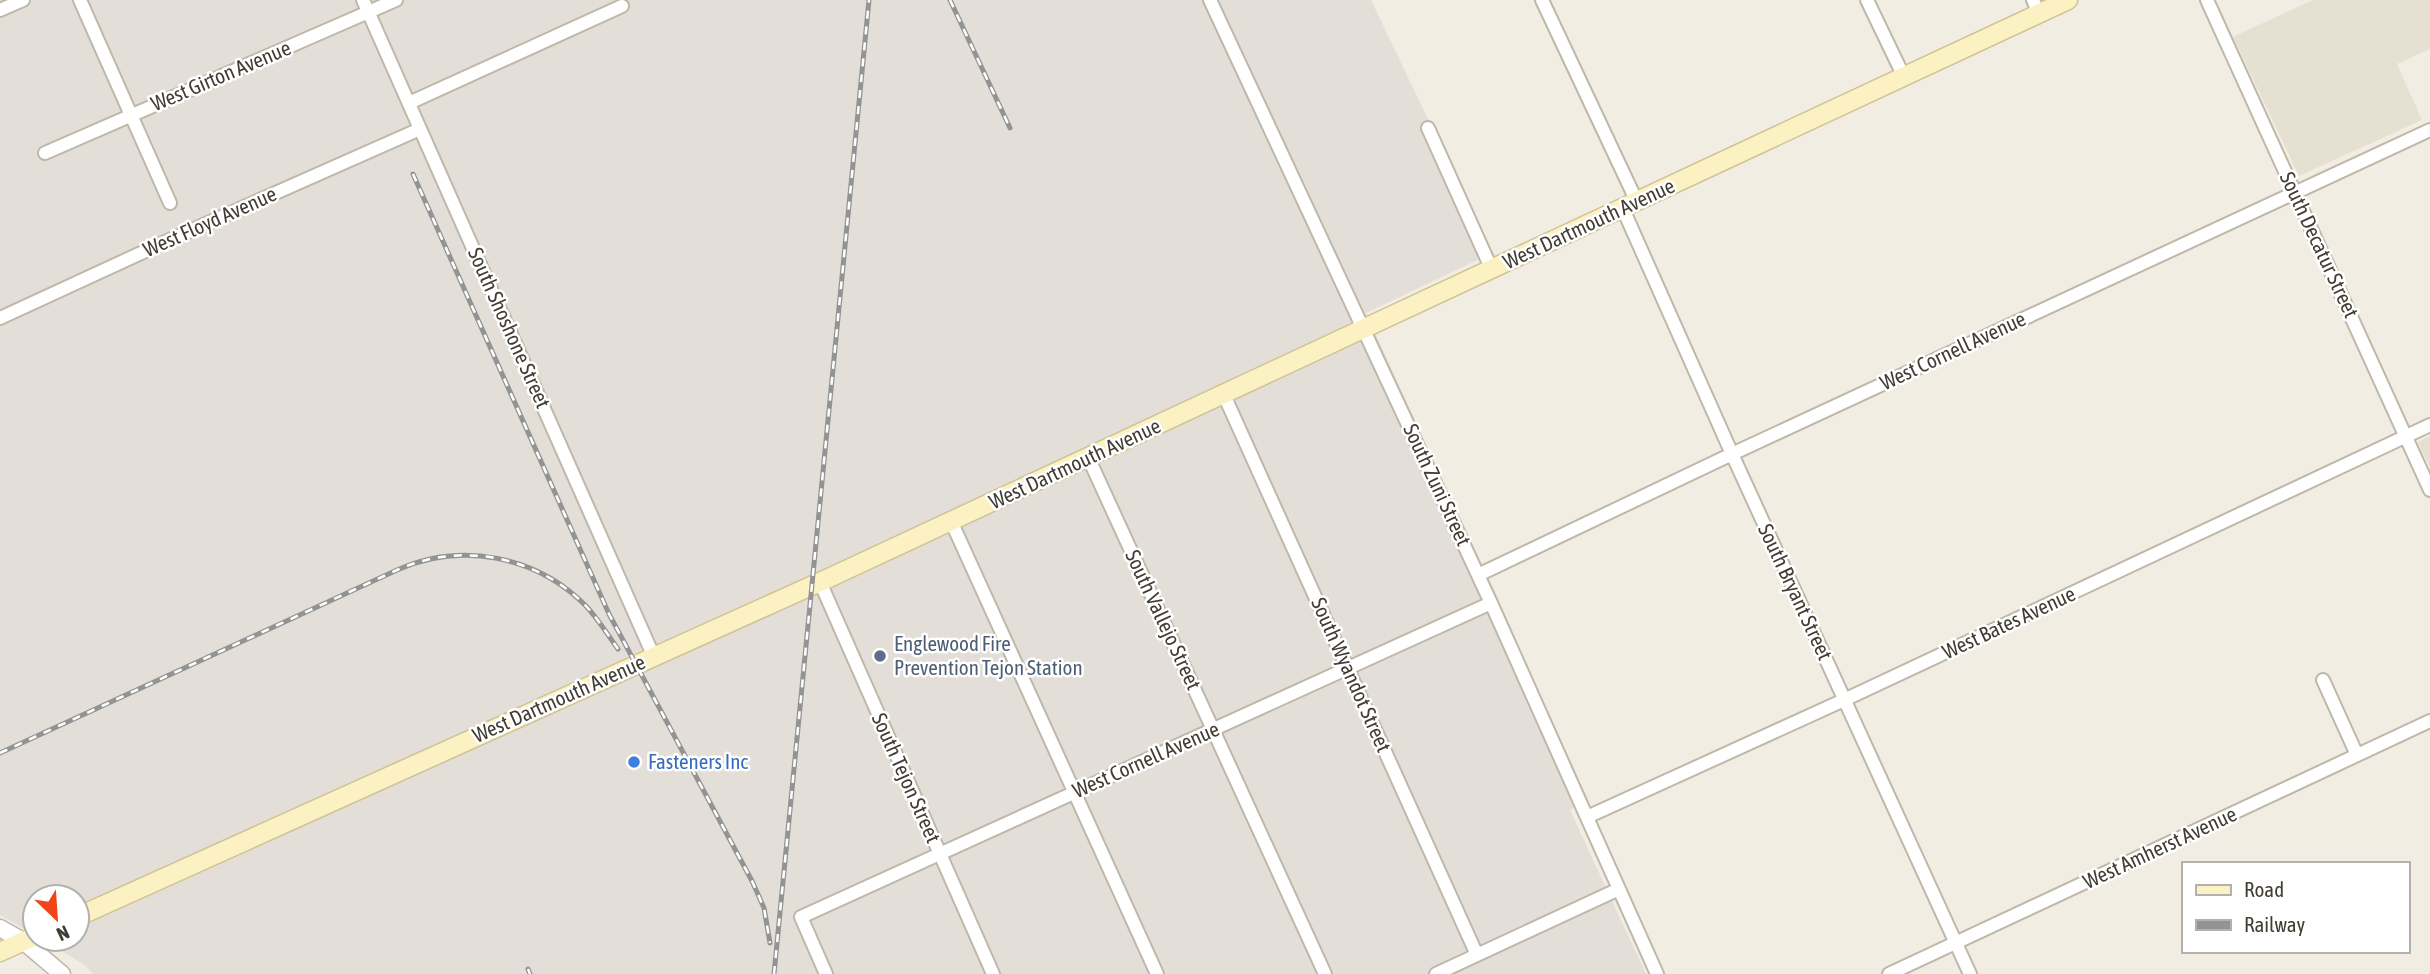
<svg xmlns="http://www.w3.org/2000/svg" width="2430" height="974" font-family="'Asap Condensed',sans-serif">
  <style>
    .residential { fill: #e5e0d1 }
    .industrial { fill: #e3dfd8 }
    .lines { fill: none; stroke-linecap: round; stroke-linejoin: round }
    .minor-casing { stroke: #bfb8a9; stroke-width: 16 }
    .tertiary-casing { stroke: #bfb8a9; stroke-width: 19 }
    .secondary-casing { stroke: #d0c294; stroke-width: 21 }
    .minor { stroke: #fff; stroke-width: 12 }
    .tertiary { stroke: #fff; stroke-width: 16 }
    .secondary { stroke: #fcf1c2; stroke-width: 18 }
    .rail-casing { stroke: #939393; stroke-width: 5 }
    .rail { stroke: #fff; stroke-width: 2.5; stroke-dasharray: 8; stroke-linecap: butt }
    .service-dot { fill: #5c6f8a; stroke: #fff; stroke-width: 2.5 }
    .shop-dot { fill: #3f7fe0; stroke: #fff; stroke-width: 2.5 }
    .labels { text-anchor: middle; stroke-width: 5; stroke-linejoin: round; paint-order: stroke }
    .street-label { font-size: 21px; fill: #423d34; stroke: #fff }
    .service-label { font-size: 21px; fill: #4e5e75; stroke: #fff; text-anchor: start }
    .shop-label { font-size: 21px; fill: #366cbe; stroke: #fff; text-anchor: start }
  </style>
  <rect width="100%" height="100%" fill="#f1ede3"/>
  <!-- residential -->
  <path class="residential" d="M 2313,0 L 2430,0 L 2430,49 L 2397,64 L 2422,120 L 2299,176 L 2233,37 Z
    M 2430,436 L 2430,468 L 2418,442 Z"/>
  <!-- industrial -->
  <path class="industrial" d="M 0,0 L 1371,0 L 1492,253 L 1366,313 L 1588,800 L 1570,810 L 1646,974 L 93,974 L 85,965 L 41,939 L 77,939 L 77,897 L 35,897 L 35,935 L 0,915 Z"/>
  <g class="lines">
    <!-- minor casing -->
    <g class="minor-casing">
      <path id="minor" d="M 80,0 L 170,203
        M 363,0 L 654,657
        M 1210,0 L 1491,603 L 1657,974
        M 1542,0 L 1637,202
        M 1867,0 L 1904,77
        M 2033,0 L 2039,14
        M 2207,0 L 2430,490
        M 0,10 L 23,0
        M 409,103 L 622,6
        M 1428,128 L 1492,270
        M 45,153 L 396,0
        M 1623,209 L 1732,454 L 1970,974
        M 0,318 L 165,242 L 420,129
        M 1224,395 L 1477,955
        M 1088,457 L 1325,974
        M 951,521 L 1157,974
        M 1478,575 L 1732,454 L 2430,130
        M 820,582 L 993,974
        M 2323,680 L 2357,755
        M 1587,817 L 1844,700 L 2430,425
        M 826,974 L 801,917 L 1491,603
        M 1436,974 L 1619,889
        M 1889,974 L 2430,721"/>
    </g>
    <!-- tertiary casing -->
    <g class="tertiary-casing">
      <path id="tertiary" d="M 0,928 L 23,941 L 62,974"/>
    </g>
    <!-- secondary casing -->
    <g class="secondary-casing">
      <path id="secondary" d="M 77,917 L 831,577 L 2068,0
        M 0,952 L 35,936"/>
    </g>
    <!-- minor -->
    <use href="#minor" class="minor"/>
    <!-- tertiary -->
    <use href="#tertiary" class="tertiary"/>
    <!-- secondary -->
    <use href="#secondary" class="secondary"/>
    <!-- rail casing -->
    <g class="rail-casing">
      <path id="rail" d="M 950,0 L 1010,128
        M 413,174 L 609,614 L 752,881 L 764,908 L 770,943
        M 0,753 L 397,570 C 461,541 537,556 586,606 C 598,619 608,635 618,649
        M 528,969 L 530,974
        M 774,974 L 869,0"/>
    </g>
    <!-- rail -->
    <use href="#rail" class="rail"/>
  </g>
  <!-- markers -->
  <circle class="service-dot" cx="880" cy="656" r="7"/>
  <circle class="shop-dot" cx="634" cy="762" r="7"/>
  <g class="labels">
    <!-- street labels -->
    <g class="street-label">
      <text transform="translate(221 76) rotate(-23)" y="7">West Girton Avenue</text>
      <text transform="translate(210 222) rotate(-24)" y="7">West Floyd Avenue</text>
      <text transform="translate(1589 224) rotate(-25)" y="7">West Dartmouth Avenue</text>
      <text transform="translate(2319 245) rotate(65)" y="7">South Decatur Street</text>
      <text transform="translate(509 328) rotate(66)" y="7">South Shoshone Street</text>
      <text transform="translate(1953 351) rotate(-25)" y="7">West Cornell Avenue</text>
      <text transform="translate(1075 464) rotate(-25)" y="7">West Dartmouth Avenue</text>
      <text transform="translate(1437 485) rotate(65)" y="7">South Zuni Street</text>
      <text transform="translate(1795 592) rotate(65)" y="7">South Bryant Street</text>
      <text transform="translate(1163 620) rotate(65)" y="7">South Vallejo Street</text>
      <text transform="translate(2009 623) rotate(-25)" y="7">West Bates Avenue</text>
      <text transform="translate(1351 675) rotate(66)" y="7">South Wyandot Street</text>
      <text transform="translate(559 699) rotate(-24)" y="7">West Dartmouth Avenue</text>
      <text transform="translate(1146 760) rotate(-24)" y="7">West Cornell Avenue</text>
      <text transform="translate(906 778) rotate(66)" y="7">South Tejon Street</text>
      <text transform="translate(2160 848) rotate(-25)" y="7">West Amherst Avenue</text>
    </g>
    <!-- service labels -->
    <g class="service-label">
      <text x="894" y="651">Englewood Fire<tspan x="894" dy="24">Prevention Tejon Station</tspan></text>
    </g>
    <!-- shop labels -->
    <g class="shop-label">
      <text x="648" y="769">Fasteners Inc</text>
    </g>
  </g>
  <!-- legend -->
  <rect x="2182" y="862" width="228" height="91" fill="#ffffff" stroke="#b3b1ae" stroke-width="2"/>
  <rect x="2196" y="885" width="35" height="10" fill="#fcf1c2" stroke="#b3b1ae" stroke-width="2"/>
  <text x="2244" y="897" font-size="21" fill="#423d34">Road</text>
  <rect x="2196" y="920" width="35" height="10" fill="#939393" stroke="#b3b1ae" stroke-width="2"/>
  <text x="2244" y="932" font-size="21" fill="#423d34">Railway</text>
  <!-- north arrow -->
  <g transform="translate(56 918) rotate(155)"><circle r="33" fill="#ffffff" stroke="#b3b1ae" stroke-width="2"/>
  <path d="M0-5L12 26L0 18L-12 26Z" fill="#f24419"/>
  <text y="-10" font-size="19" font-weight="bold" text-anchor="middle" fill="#423d34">N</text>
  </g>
</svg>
